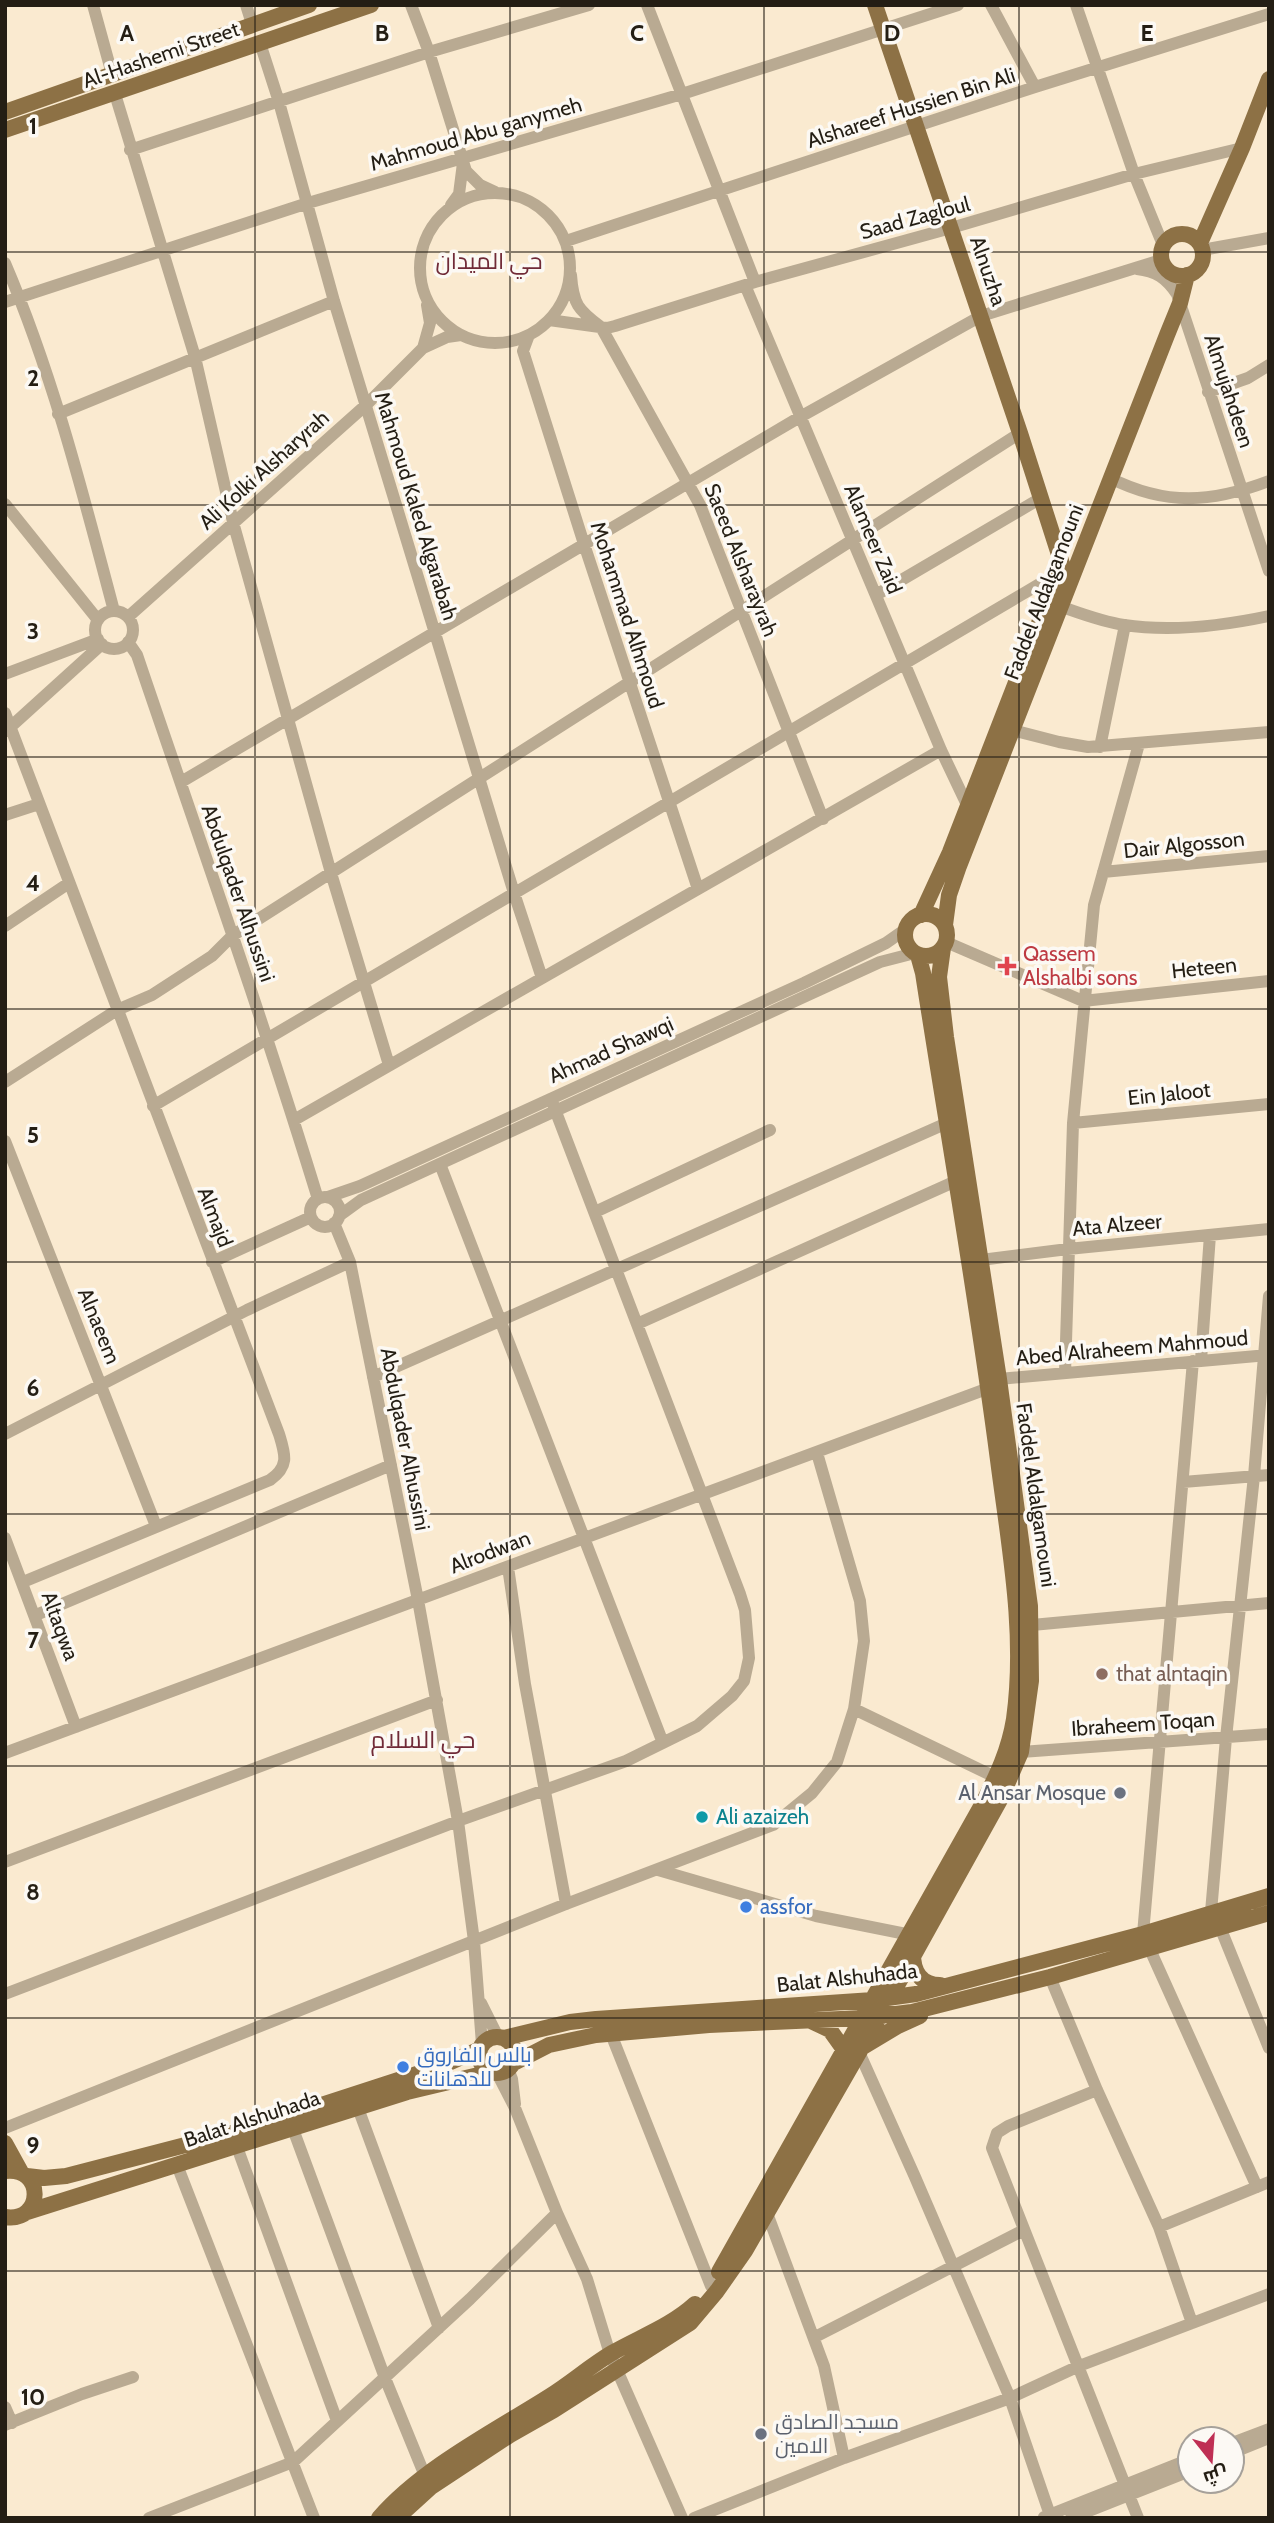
<svg xmlns="http://www.w3.org/2000/svg" width="1274" height="2523" font-family="Cabin,Cairo,sans-serif">
  <style>
    .lines { fill: none; stroke-linecap: round; stroke-linejoin: round }
    .minor { stroke: #b9aa92; stroke-width: 12 }
    .major { stroke: #8d7145; stroke-width: 16 }
    .grid { fill: none; stroke: #241e14; stroke-width: 2; stroke-opacity: 0.55 }
    .health-dot { fill: #e0444e; stroke: #fcf9f4; stroke-width: 2.5 }
    .education-dot { fill: #8d6e63; stroke: #fcf9f4; stroke-width: 2.5 }
    .worship-dot { fill: #6b7280; stroke: #fcf9f4; stroke-width: 2.5 }
    .culture-dot { fill: #0f9aa8; stroke: #fcf9f4; stroke-width: 2.5 }
    .shop-dot { fill: #3f7fe0; stroke: #fcf9f4; stroke-width: 2.5 }
    .labels { text-anchor: middle; stroke-width: 7; stroke-linejoin: round; paint-order: stroke }
    .street-label { font-size: 21px; fill: #241e14; stroke: #fcf9f4 }
    .health-label { font-size: 21px; fill: #be3a42; stroke: #fcf9f4; text-anchor: start }
    .education-label { font-size: 21px; fill: #785e54; stroke: #fcf9f4; text-anchor: start }
    .worship-label { font-size: 21px; fill: #5b616d; stroke: #fcf9f4; text-anchor: end }
    .culture-label { font-size: 21px; fill: #0d838f; stroke: #fcf9f4; text-anchor: start }
    .shop-label { font-size: 21px; fill: #366cbe; stroke: #fcf9f4; text-anchor: start }
    .neighbourhood-label { font-size: 23px; fill: #702a37; stroke: #fcf9f4 }
    .quarter-label { font-size: 24px; fill: #702a37; stroke: #fcf9f4 }
    .grid-label { font-size: 23px; text-anchor: middle; font-weight: bold; fill: #241e14; stroke: #fcf9f4; stroke-width: 7; stroke-linejoin: round; paint-order: stroke }
  </style>
  <rect width="100%" height="100%" fill="#faead0"/>
  <g class="lines">
    <!-- minor -->
    <path class="minor" d="M 93,5 L 112,74
      M 246,5 L 252,24
      M 411,5 L 429,52 L 466,171 L 480,185 L 495,192
      M 647,5 L 755,282
      M 991,5 L 1035,87
      M 1076,5 L 1134,174 L 1163,245
      M 260,43 L 279,102 L 334,301 L 514,893 L 542,978
      M 115,94 L 195,357 L 233,522 L 331,873 L 389,1065
      M 130,150 L 429,52 L 589,5
      M420 268a75 75 0 1 1 150 0a75 75 0 1 1-150 0Z
      M 451,205 L 459,194 L 463,163
      M 566,241 L 1035,87 L 1269,14
      M 1202,250 L 1269,238
      M 5,263 C 53,375 83,494 114,611
      M 1137,269 C 1156,271 1166,278 1177,294 L 1269,571
      M 571,275 C 573,304 578,310 601,327 L 700,505 L 823,819
      M 745,285 L 941,750 L 968,807
      M 5,302 L 308,203 L 682,94 L 958,5
      M 549,320 L 607,328 L 615,326 L 755,282 L 951,228 L 1134,174 L 1242,148
      M 529,335 L 523,351 L 584,544 L 698,889
      M 423,348 L 430,323 L 427,305
      M 1208,392 L 1248,378 L 1269,365
      M 58,414 L 334,301
      M 1110,478 C 1166,506 1211,503 1269,481
      M 5,504 L 98,620
      M 876,595 L 1041,498
      M 1062,607 C 1082,614 1103,622 1124,625 C 1171,632 1222,626 1269,616
      M95 630a19 19 0 1 1 38 0a19 19 0 1 1-38 0Z
      M 128,617 L 366,405 L 423,348 L 447,337 L 461,335
      M 128,642 L 137,655 C 198,835 262,1016 318,1199
      M 5,674 L 98,639
      M 5,713 L 279,1434 C 285,1454 290,1466 270,1480 L 23,1582
      M 1012,730 L 1059,742 L 1088,747 L 1269,732
      M 6,731 L 102,644
      M 1100,747 L 1125,625
      M 181,782 L 800,417 L 981,316 L 1161,260
      M 5,815 L 39,804
      M 1103,872 L 1269,856
      M 5,926 L 69,883
      M 946,942 L 1083,1001 L 1269,981
      M 5,1082 L 117,1010 L 152,995 L 212,956 L 232,936 L 1020,433
      M 153,1106 L 1043,582 L 1058,576
      M 294,1120 L 941,750
      M 1073,1123 L 1269,1104
      M 5,1141 L 156,1526
      M 440,1164 L 663,1743
      M 328,1197 L 360,1186 L 804,983 L 886,943 L 906,929
      M310 1212a15 15 0 1 1 30 0a15 15 0 1 1-30 0Z
      M 595,1212 L 770,1130
      M 339,1216 L 361,1200 L 880,962 L 915,953
      M 334,1223 L 350,1262 L 418,1600 L 458,1821 L 474,1941 L 482,2044
      M 973,1261 L 1068,1249 L 1269,1229
      M 212,1262 L 311,1217
      M 637,1324 L 956,1181
      M 1201,1360 L 1210,1235
      M 1193,1361 L 1143,1934 L 1257,2187
      M 1065,1373 L 1073,1123 L 1094,905 L 1139,744
      M 373,1377 L 947,1123
      M 999,1379 L 1268,1355
      M 5,1434 L 247,1310 L 350,1262
      M 1183,1482 L 1269,1475
      M 5,1538 L 76,1727
      M 508,1567 L 525,1684 L 566,1904
      M 36,1615 L 391,1465
      M 1032,1625 L 1269,1603
      M 854,1709 L 995,1777
      M 1021,1752 L 1269,1734
      M 5,1753 L 989,1388
      M 5,1862 L 437,1700
      M 658,1870 L 816,1916 L 911,1935
      M 1211,1912 L 1226,1738 L 1254,1476 L 1269,1296
      M 1220,1927 L 1269,2048
      M 1050,1977 L 1097,2090 L 1159,2227 L 1192,2323
      M 5,1994 L 458,1821 L 626,1761 L 697,1726 L 732,1696 L 744,1681 L 749,1658 L 745,1610 L 740,1594 L 551,1099
      M 481,2003 L 498,2037
      M 611,2034 L 711,2286
      M 859,2052 L 915,2177 L 1010,2398 L 1050,2515
      M 508,2069 L 512,2079 L 515,2104
      M 497,2073 L 515,2108 L 557,2213 L 587,2279 L 610,2354 L 682,2518
      M 1097,2090 L 1008,2126 L 997,2133 L 992,2148 L 1138,2518
      M 358,2108 L 439,2328
      M 5,2128 L 566,1904 L 773,1825 L 812,1793 L 837,1762 L 854,1709 L 864,1641 L 860,1601 L 817,1453
      M 293,2129 L 385,2378 L 425,2476
      M 237,2147 L 337,2421
      M 177,2165 L 314,2518
      M 767,2213 L 824,2366 L 844,2458
      M 1159,2227 L 1269,2182
      M 815,2337 L 1024,2230
      M 5,2407 L 12,2423
      M 5,2425 L 82,2394 L 133,2377
      M 1232,2443 L 1269,2429
      M 1232,2453 L 1269,2438
      M 1044,2517 L 1190,2459
      M 149,2518 L 293,2462 L 470,2299 L 557,2213
      M 694,2518 L 844,2458 L 1010,2398 L 1079,2366 L 1269,2294
      M 1071,2518 L 1190,2471"/>
    <!-- major -->
    <path class="major" d="M 875,5 L 1020,433 L 1062,564 L 950,852 L 921,915
      M 5,112 L 309,5
      M 5,130 L 371,5
      M1161 255a21 21 0 1 1 42 0a21 21 0 1 1-42 0Z
      M 1200,243 L 1242,148 L 1269,79
      M905 935a21 21 0 1 1 42 0a21 21 0 1 1-42 0Z
      M 945,925 L 949,895 L 959,866 L 1167,335 L 1180,303 L 1187,275
      M 913,1954 C 913,1972 921,1985 940,1985
      M 811,2021 L 830,2030 L 845,2051
      M479 2055a18 18 0 1 1 36 0a18 18 0 1 1-36 0Z
      M 504,2038 L 570,2022 L 596,2019 L 873,2000 L 916,1994 L 1143,1934 L 1269,1896
      M 863,2047 L 898,2026 L 920,2016
      M 512,2064 L 549,2045 L 596,2035 L 709,2025 L 863,2018 L 912,2012 L 1050,1977 L 1269,1913
      M 5,2143 L 21,2172
      M 5,2171 C 45,2166 44,2223 5,2217
      M 27,2176 L 44,2178 L 66,2176 L 251,2128 L 444,2065 L 480,2049
      M 27,2212 L 407,2092 L 491,2072
      M 719,2272 L 983,1803 C 997,1775 1009,1750 1014,1719 C 1026,1633 1009,1546 998,1460 C 977,1297 948,1135 923,973 L 918,955
      M 379,2518 C 422,2468 495,2431 550,2396 C 571,2383 590,2366 612,2353 C 640,2337 671,2326 695,2304
      M 397,2518 L 431,2487 L 510,2435 L 554,2410 L 690,2323 L 717,2291 L 745,2251 L 880,2016 L 1001,1798 L 1021,1752 L 1031,1681 L 1030,1606 L 999,1379 L 946,1037 L 939,977 L 943,948"/>
  </g>
  <!-- grid -->
  <path class="grid" d="M 255,5 L 255,2518M 510,5 L 510,2518M 764,5 L 764,2518M 1019,5 L 1019,2518M 5,252 L 1269,252M 5,505 L 1269,505M 5,757 L 1269,757M 5,1009 L 1269,1009M 5,1262 L 1269,1262M 5,1514 L 1269,1514M 5,1766 L 1269,1766M 5,2018 L 1269,2018M 5,2271 L 1269,2271"/>
  <!-- markers -->
  <path class="health-dot" d="M1003.5 955.5h7v7h7v7h-7v7h-7v-7h-7v-7h7z"/>
  <circle class="education-dot" cx="1102" cy="1674" r="7"/>
  <g class="worship-dot">
    <circle cx="1120" cy="1793" r="7"/>
    <circle cx="761" cy="2434" r="7"/>
  </g>
  <circle class="culture-dot" cx="702" cy="1817" r="7"/>
  <g class="shop-dot">
    <circle cx="746" cy="1907" r="7"/>
    <circle cx="403" cy="2067" r="7"/>
  </g>
  <g class="labels">
    <!-- street labels -->
    <g class="street-label">
      <text transform="translate(161 55) rotate(-19)" y="7">Al-Hashemi Street</text>
      <text transform="translate(911 108) rotate(-18)" y="7">Alshareef Hussien Bin Ali</text>
      <text transform="translate(476 134) rotate(-16)" y="7">Mahmoud Abu ganymeh</text>
      <text transform="translate(915 218) rotate(-15)" y="7">Saad Zagloul</text>
      <text transform="translate(988 271) rotate(71)" y="7">Alnuzha</text>
      <text transform="translate(1229 391) rotate(72)" y="7">Almujahdeen</text>
      <text transform="translate(264 470) rotate(-42)" y="7">Ali Kolki Alsharyrah</text>
      <text transform="translate(416 506) rotate(73)" y="7">Mahmoud Kaled Algarabah</text>
      <text transform="translate(873 539) rotate(67)" y="7">Alameer Zaid</text>
      <text transform="translate(741 560) rotate(68)" y="7">Saeed Alsharayrah</text>
      <text transform="translate(1044 592) rotate(-69)" y="7">Faddel Aldalgamouni</text>
      <text transform="translate(627 615) rotate(72)" y="7">Mohammad Alhmoud</text>
      <text transform="translate(1184 845) rotate(-6)" y="7">Dair Algosson</text>
      <text transform="translate(238 893) rotate(71)" y="7">Abdulqader Alhussini</text>
      <text transform="translate(1204 968) rotate(-6)" y="7">Heteen</text>
      <text transform="translate(611 1050) rotate(-24)" y="7">Ahmad Shawqi</text>
      <text transform="translate(1169 1094) rotate(-6)" y="7">Ein Jaloot</text>
      <text transform="translate(215 1217) rotate(69)" y="7">Almajd</text>
      <text transform="translate(1117 1225) rotate(-5)" y="7">Ata Alzeer</text>
      <text transform="translate(99 1326) rotate(68)" y="7">Alnaeem</text>
      <text transform="translate(1132 1348) rotate(-5)" y="7">Abed Alraheem Mahmoud</text>
      <text transform="translate(405 1439) rotate(79)" y="7">Abdulqader Alhussini</text>
      <text transform="translate(1036 1495) rotate(82)" y="7">Faddel Aldalgamouni</text>
      <text transform="translate(490 1552) rotate(-21)" y="7">Alrodwan</text>
      <text transform="translate(60 1626) rotate(70)" y="7">Altaqwa</text>
      <text transform="translate(1143 1724) rotate(-4)" y="7">Ibraheem Toqan</text>
      <text transform="translate(847 1978) rotate(-6)" y="7">Balat Alshuhada</text>
      <text transform="translate(252 2119) rotate(-18)" y="7">Balat Alshuhada</text>
    </g>
    <!-- health labels -->
    <g class="health-label">
      <text x="1023" y="961">Qassem<tspan x="1023" dy="24">Alshalbi sons</tspan></text>
    </g>
    <!-- education labels -->
    <g class="education-label">
      <text x="1116" y="1681">that alntaqin</text>
    </g>
    <!-- worship labels -->
    <g class="worship-label">
      <text x="1106" y="1800">Al Ansar Mosque</text>
      <text x="775" y="2429" text-anchor="start">مسجد الصادق<tspan x="775" dy="24">الامين</tspan></text>
    </g>
    <!-- culture labels -->
    <g class="culture-label">
      <text x="716" y="1824">Ali azaizeh</text>
    </g>
    <!-- shop labels -->
    <g class="shop-label">
      <text x="760" y="1914">assfor</text>
      <text x="417" y="2062">بالس الفاروق<tspan x="417" dy="24">للدهانات</tspan></text>
    </g>
    <!-- neighbourhood labels -->
    <g class="neighbourhood-label">
      <text x="489" y="269">حي الميدان</text>
    </g>
    <!-- quarter labels -->
    <g class="quarter-label">
      <text x="423" y="1748">حي السلام</text>
    </g>
  </g>
  <g class="grid-label">
    <text x="127" y="41">A</text>
    <text x="382" y="41">B</text>
    <text x="637" y="41">C</text>
    <text x="892" y="41">D</text>
    <text x="1147" y="41">E</text>
    <text x="33" y="134">1</text>
    <text x="33" y="386">2</text>
    <text x="33" y="639">3</text>
    <text x="33" y="891">4</text>
    <text x="33" y="1143">5</text>
    <text x="33" y="1396">6</text>
    <text x="33" y="1648">7</text>
    <text x="33" y="1900">8</text>
    <text x="33" y="2153">9</text>
    <text x="33" y="2405">10</text>
  </g>
  <!-- border -->
  <rect width="1274" height="2523" fill="none" stroke="#241e14" stroke-width="14"/>
  <!-- north arrow -->
  <g transform="translate(1211 2460) rotate(163)"><circle r="33" fill="#fcf9f4" stroke="#a6a19a" stroke-width="2"/>
  <path d="M0-5L12 26L0 18L-12 26Z" fill="#bf2f54"/>
  <text y="-10" font-size="19" font-weight="bold" text-anchor="middle" fill="#241e14">ش</text>
  </g>
</svg>
